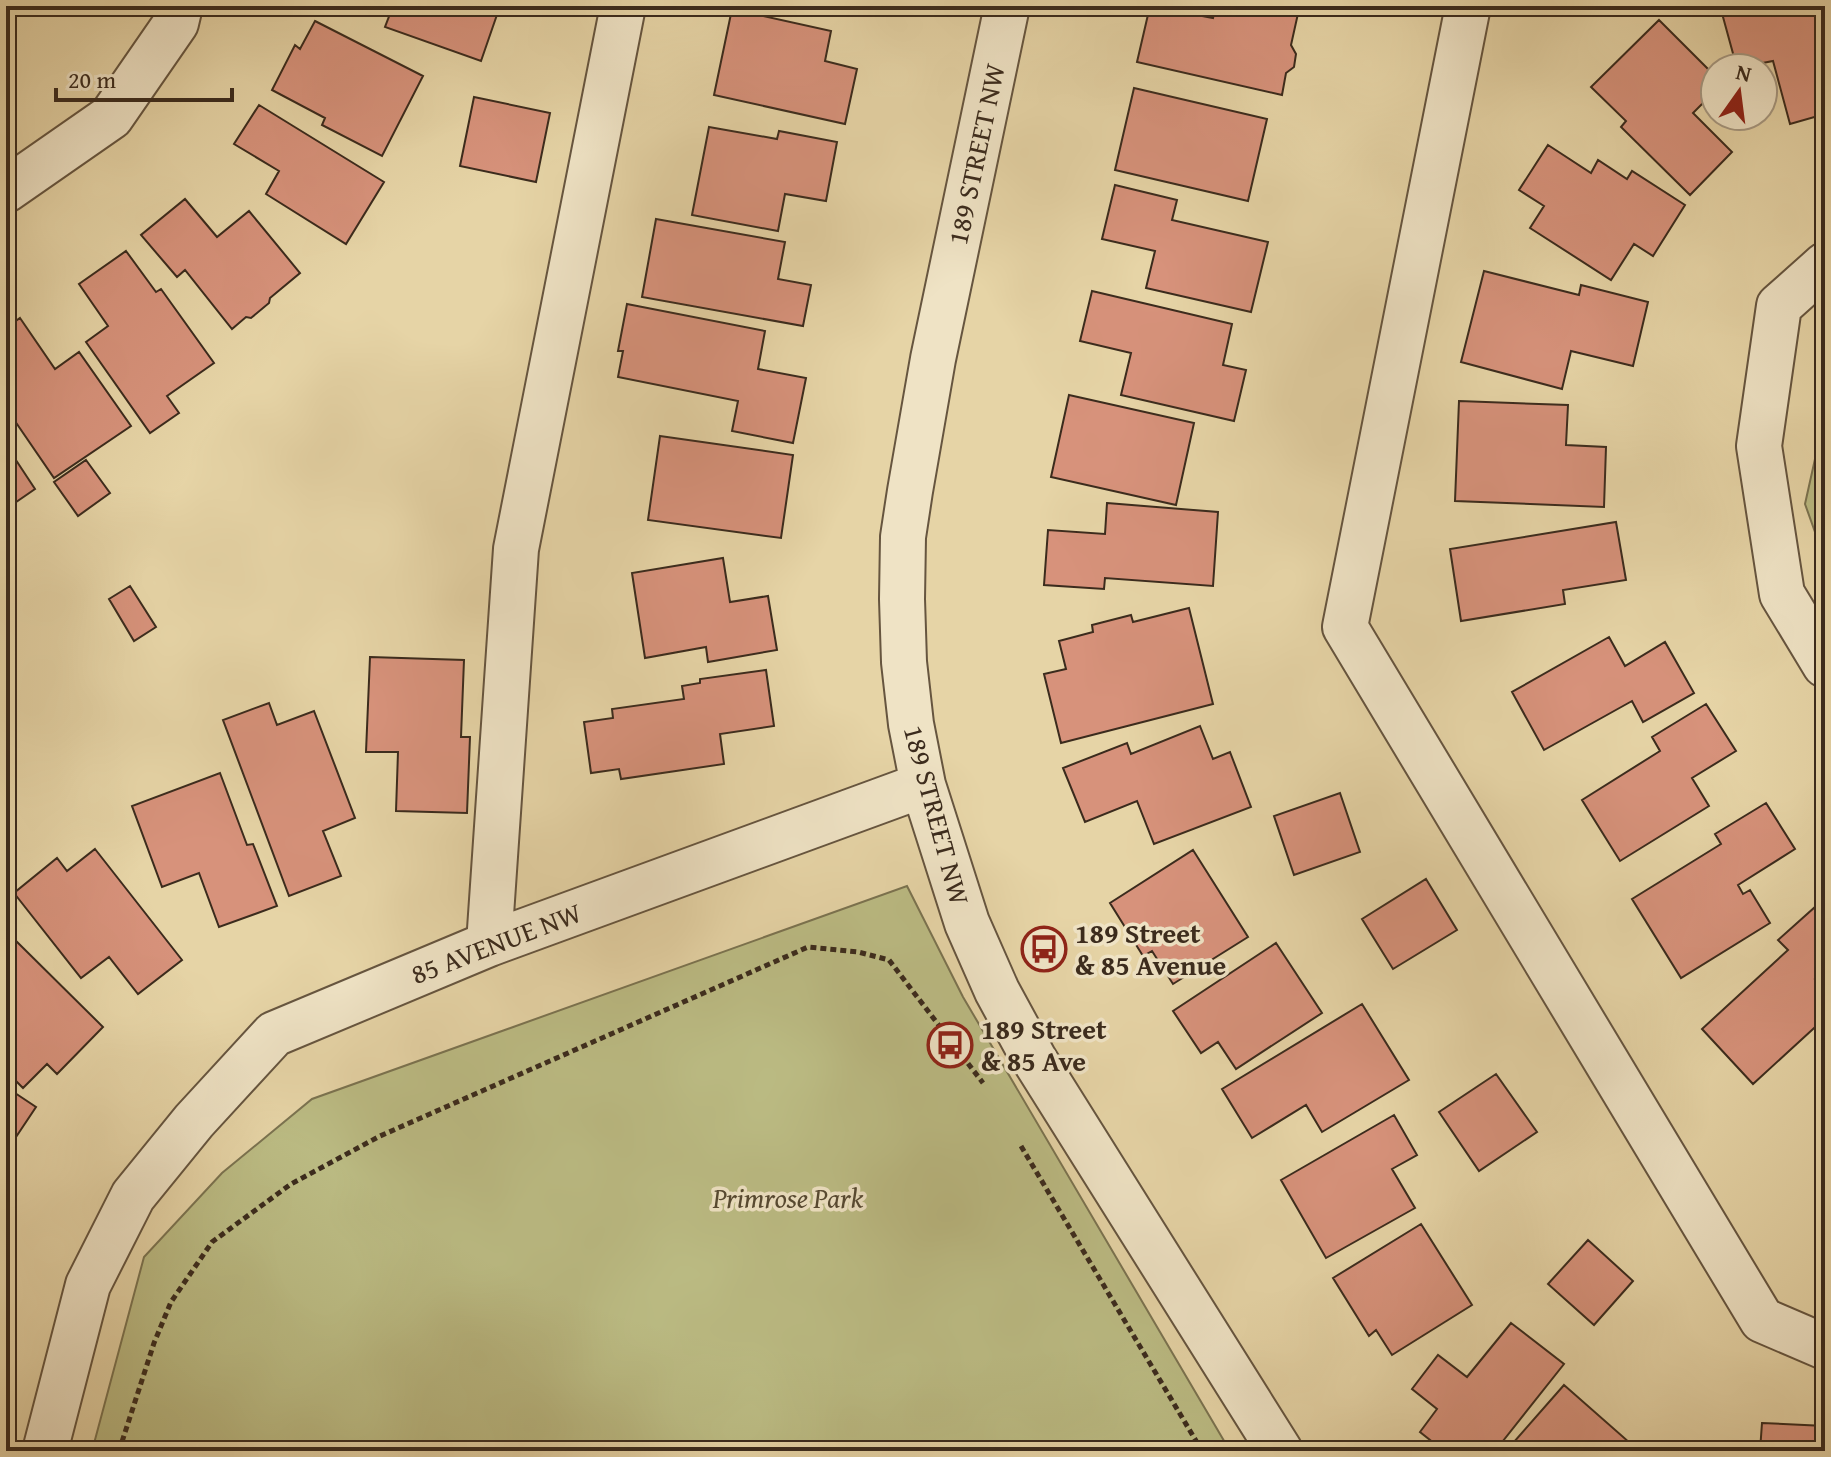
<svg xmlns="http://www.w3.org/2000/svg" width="1831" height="1457" font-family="'Gentium Book Plus',serif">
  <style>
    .green { fill: #bbbb83; stroke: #7b7350; stroke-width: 2 }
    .building { fill: #d7927b; stroke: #3b2b1d; stroke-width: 2 }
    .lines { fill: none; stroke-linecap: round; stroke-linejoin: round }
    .minor-casing { stroke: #66553f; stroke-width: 48 }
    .path { stroke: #3b2b1d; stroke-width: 5; stroke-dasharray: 6 4; stroke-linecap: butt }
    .minor { stroke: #efe3c5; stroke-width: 44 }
    .labels { text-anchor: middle; stroke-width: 7; stroke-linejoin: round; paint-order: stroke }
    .street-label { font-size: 28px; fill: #3b2b1d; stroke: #efe3c5 }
    .poi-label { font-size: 28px; font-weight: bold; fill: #3b2b1d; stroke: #efe3c5; text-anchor: start }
    .park-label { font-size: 28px; font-style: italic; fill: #554831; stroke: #efe3c5 }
  </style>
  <rect width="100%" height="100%" fill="#e6d4a6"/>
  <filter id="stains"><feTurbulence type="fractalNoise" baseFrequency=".0025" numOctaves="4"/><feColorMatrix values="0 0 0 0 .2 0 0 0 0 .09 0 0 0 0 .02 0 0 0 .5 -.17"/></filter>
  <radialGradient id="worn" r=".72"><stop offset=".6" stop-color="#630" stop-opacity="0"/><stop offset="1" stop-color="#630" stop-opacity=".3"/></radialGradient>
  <!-- green -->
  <path class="green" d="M 1825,414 L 1825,560 L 1805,504 Z
    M 907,886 L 963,997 L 1230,1451 L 92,1451 L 144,1257 L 222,1173 L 312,1099 Z"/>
  <!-- building -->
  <path class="building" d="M 6,6 L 26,6 L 6,26 Z
    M 393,6 L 392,6 L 500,6 L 481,61 L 385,27 Z
    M 787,6 L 830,6 L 829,14 Z
    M 1150,6 L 1213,18 L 1216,6 L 1285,6 L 1299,9 L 1291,45 L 1296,54 L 1294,67 L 1286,73 L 1282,95 L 1137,62 Z
    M 1720,6 L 1825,6 L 1825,114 L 1790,124 L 1773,61 L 1737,68 Z
    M 732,9 L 831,31 L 825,61 L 857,69 L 845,124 L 714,95 Z
    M 1659,20 L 1715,76 L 1715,91 L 1693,113 L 1732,152 L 1690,195 L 1621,127 L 1626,121 L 1591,87 Z
    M 315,21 L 423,76 L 382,156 L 322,125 L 325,118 L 272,90 L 295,45 L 300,49 Z
    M 1134,88 L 1267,119 L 1248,201 L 1115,170 Z
    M 474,97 L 550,113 L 536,182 L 460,166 Z
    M 259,105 L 384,182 L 346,244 L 266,194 L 279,171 L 234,144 Z
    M 709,127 L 777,139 L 779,131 L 837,142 L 826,201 L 785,194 L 778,231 L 692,215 Z
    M 1548,145 L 1591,173 L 1598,160 L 1627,179 L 1632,171 L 1685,205 L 1653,256 L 1634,244 L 1611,280 L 1530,228 L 1544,206 L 1519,190 Z
    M 1115,185 L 1177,200 L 1172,220 L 1268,242 L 1251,312 L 1146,288 L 1155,251 L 1102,239 Z
    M 185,199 L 217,237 L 249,211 L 300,273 L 270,298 L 269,303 L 251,318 L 246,317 L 232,329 L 185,270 L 177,277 L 141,235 Z
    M 656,219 L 785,242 L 778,279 L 811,285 L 803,326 L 642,297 Z
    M 126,251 L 156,292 L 161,289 L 214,363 L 167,396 L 179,413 L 150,433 L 86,342 L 108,326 L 79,284 Z
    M 1484,271 L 1579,295 L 1581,285 L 1648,302 L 1633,366 L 1571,351 L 1562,389 L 1461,362 Z
    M 1092,291 L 1232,324 L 1223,365 L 1246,370 L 1234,421 L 1121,395 L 1131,353 L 1080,341 Z
    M 627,304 L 765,331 L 758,369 L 806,378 L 793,443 L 732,431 L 738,401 L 618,377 L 623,351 L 618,351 Z
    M 20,318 L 55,369 L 79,352 L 131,426 L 54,478 L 6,408 L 6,328 Z
    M 1069,395 L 1194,423 L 1176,505 L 1051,477 Z
    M 1459,401 L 1568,405 L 1566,445 L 1606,447 L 1604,507 L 1455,501 Z
    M 660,436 L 793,455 L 781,538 L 648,520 Z
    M 6,445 L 35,489 L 6,509 Z
    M 86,460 L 110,493 L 78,516 L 54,482 Z
    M 1107,503 L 1218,512 L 1213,586 L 1105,578 L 1104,589 L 1044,585 L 1048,530 L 1105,534 Z
    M 1616,522 L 1626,580 L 1563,590 L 1565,604 L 1461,621 L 1450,549 Z
    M 723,558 L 730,602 L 768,596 L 777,650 L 708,662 L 706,647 L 645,658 L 632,573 Z
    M 130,586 L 156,627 L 134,641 L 109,599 Z
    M 1189,608 L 1213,704 L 1061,743 L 1044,674 L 1066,669 L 1059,641 L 1093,632 L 1092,625 L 1131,615 L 1133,622 Z
    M 1609,637 L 1625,666 L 1665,642 L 1694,693 L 1643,722 L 1632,701 L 1544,750 L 1512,692 Z
    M 370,657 L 464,660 L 461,737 L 470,737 L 467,813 L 396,811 L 398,752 L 366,752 Z
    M 766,670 L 774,726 L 720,734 L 724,764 L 621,779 L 619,769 L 591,773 L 584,722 L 613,718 L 612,709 L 684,699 L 682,686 L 700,683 L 700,679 Z
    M 269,703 L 277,725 L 314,711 L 355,818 L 323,831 L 341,876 L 289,896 L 223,720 Z
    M 1706,704 L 1736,751 L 1692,778 L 1709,806 L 1620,861 L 1582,800 L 1660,751 L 1652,737 Z
    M 1200,726 L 1213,759 L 1230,752 L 1251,807 L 1154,844 L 1137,801 L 1085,822 L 1063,768 L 1127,743 L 1131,754 Z
    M 220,773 L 247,845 L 253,844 L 277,906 L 219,927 L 199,873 L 162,887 L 132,806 Z
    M 1340,793 L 1360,852 L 1294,875 L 1274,816 Z
    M 1766,803 L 1795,849 L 1738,885 L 1743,894 L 1750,890 L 1770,923 L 1681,978 L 1632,899 L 1721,844 L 1715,834 Z
    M 95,849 L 182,960 L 138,994 L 109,957 L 81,978 L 14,893 L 57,858 L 67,871 Z
    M 1193,850 L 1248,937 L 1173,984 L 1152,951 L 1143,956 L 1110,903 Z
    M 1426,879 L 1457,930 L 1393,969 L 1362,919 Z
    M 1815,907 L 1825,918 L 1825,969 L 1815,979 L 1825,989 L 1825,1018 L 1753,1084 L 1702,1029 L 1788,950 L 1778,940 Z
    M 6,931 L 103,1027 L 57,1074 L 47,1064 L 23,1088 L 6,1071 Z
    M 1276,943 L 1322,1013 L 1236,1069 L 1218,1042 L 1201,1053 L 1173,1011 Z
    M 1362,1004 L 1409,1080 L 1322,1132 L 1306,1105 L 1252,1138 L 1222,1089 Z
    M 1496,1074 L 1537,1132 L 1479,1171 L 1439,1112 Z
    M 6,1087 L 36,1107 L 6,1152 Z
    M 1394,1115 L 1417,1155 L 1392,1169 L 1415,1208 L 1326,1258 L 1281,1180 Z
    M 1421,1224 L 1472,1305 L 1392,1355 L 1376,1330 L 1369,1336 L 1333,1278 Z
    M 1588,1240 L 1633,1281 L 1594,1325 L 1548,1284 Z
    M 1511,1323 L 1564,1364 L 1495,1451 L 1444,1451 L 1420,1432 L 1437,1409 L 1412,1389 L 1438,1355 L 1467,1377 Z
    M 1564,1385 L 1630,1443 L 1623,1451 L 1506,1451 Z
    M 1762,1423 L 1825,1426 L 1825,1451 L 1760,1451 Z"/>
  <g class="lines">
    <!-- minor casing -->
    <g class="minor-casing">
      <path id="minor" d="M 1007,6 L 933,359 L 910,491 L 903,537 L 902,599 L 904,662 L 911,724 L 923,785 L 967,923 L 997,991 L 1034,1059 L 1280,1451
        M 1468,6 L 1345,627 L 1762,1320 L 1825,1347
        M 6,190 L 111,117 L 176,23 L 180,6
        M 1825,265 L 1779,306 L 1759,446 L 1782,594 L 1825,665
        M 489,944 L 516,549 L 623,6
        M 45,1451 L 88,1285 L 133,1196 L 194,1121 L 274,1034 L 489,944 L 923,785"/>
    </g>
    <!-- path -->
    <path class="path" d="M 1021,1146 L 1202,1451
      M 119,1451 L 154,1343 L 171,1302 L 212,1242 L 291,1184 L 380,1136 L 808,947 L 858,952 L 889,960 L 983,1083"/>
    <!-- minor -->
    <use href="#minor" class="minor"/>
  </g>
  <!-- icons -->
  <defs>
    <g id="bus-ring" transform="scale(2.3)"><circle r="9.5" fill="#efe3c5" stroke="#8f2418" stroke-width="1.5"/><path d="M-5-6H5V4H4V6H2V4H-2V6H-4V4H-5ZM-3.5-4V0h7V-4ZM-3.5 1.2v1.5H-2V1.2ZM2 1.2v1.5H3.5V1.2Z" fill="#8f2418"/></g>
  </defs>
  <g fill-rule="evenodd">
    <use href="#bus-ring" x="1044" y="949"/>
    <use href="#bus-ring" x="950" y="1045"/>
  </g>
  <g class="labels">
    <!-- street labels -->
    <g class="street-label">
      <text transform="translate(976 154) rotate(-78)" y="10">189 STREET NW</text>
      <text transform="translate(937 815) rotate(75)" y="10">189 STREET NW</text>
      <text transform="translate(496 943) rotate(-21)" y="10">85 AVENUE NW</text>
    </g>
    <!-- poi labels -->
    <g class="poi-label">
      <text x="1075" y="943">189 Street<tspan x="1075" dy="32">&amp; 85 Avenue</tspan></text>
      <text x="981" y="1039">189 Street<tspan x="981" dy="32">&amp; 85 Ave</tspan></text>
    </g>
    <!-- park labels -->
    <g class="park-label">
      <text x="788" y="1208">Primrose Park</text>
    </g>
  </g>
  <!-- margin -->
  <rect width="1831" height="1457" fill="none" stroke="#e6d4a6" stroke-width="32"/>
  <rect x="8" y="8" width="1815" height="1441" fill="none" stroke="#3b2b1d" stroke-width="4"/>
  <rect x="16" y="16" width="1799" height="1425" fill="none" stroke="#3b2b1d" stroke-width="2"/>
  <!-- north arrow -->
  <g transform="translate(1739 92) rotate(14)"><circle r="38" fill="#efe3c5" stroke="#a79982" stroke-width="2"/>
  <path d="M0-6L14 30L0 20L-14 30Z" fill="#8f2418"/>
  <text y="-12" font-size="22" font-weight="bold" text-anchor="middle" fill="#3b2b1d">N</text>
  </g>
  <!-- scale -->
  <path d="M56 88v12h176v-12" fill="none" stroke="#3b2b1d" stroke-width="4"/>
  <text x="68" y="88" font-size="24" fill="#3b2b1d" stroke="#efe3c5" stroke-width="6" paint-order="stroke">20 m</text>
  <rect width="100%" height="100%" filter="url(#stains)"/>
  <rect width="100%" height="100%" fill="url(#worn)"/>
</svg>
